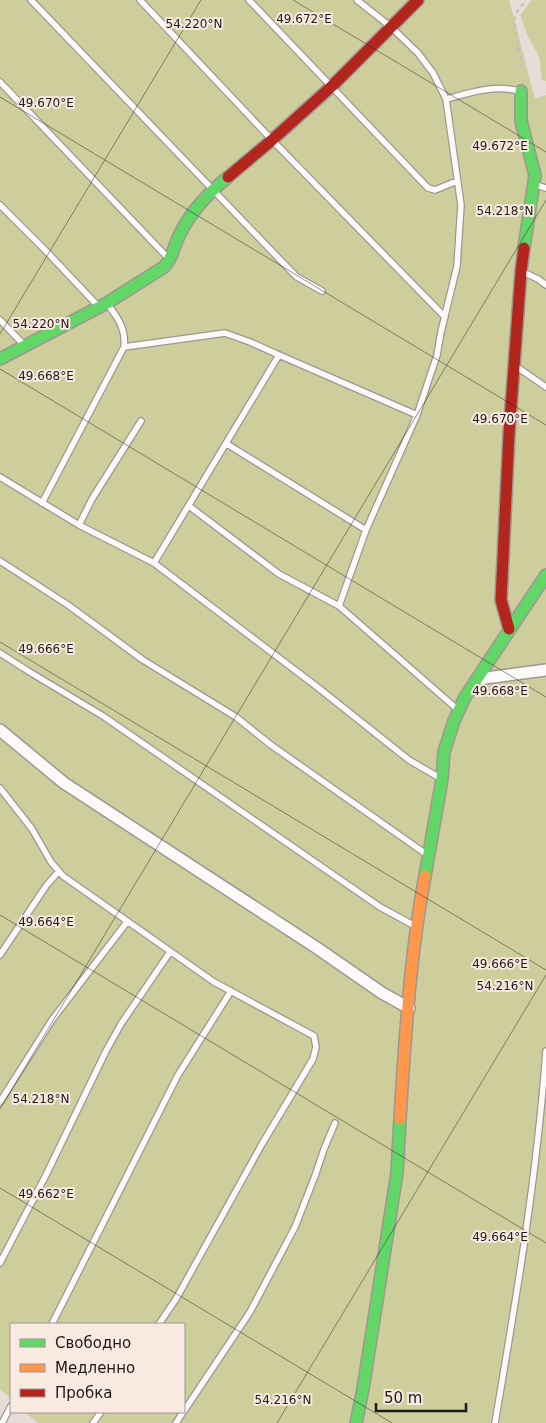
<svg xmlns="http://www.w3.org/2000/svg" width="546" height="1423" font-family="'DejaVu Sans',sans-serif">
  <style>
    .green { fill: #cdce9b }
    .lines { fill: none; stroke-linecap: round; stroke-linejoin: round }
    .lane-casing { stroke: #9d9794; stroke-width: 8 }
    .street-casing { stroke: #9d9794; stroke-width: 14 }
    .fast-casing { stroke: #9d9794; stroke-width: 14 }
    .slow-casing { stroke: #9d9794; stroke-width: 14 }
    .jam-casing { stroke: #9d9794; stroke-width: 14 }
    .path { stroke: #c2bebc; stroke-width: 2; stroke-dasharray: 4 4; stroke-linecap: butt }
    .lane { stroke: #fbfaf9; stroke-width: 5.5 }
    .street { stroke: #fbfaf9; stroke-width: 11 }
    .fast { stroke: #63d668; stroke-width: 11 }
    .slow { stroke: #ff974d; stroke-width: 11 }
    .jam { stroke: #b3261e; stroke-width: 11 }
    .ticks { fill: none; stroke: #1f1917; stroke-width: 1; stroke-opacity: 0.45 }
    .ticks-label { font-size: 12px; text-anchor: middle; fill: #1f1917; stroke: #f8e9e1; stroke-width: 4; stroke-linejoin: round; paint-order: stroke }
  </style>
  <rect width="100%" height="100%" fill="#e6ddd9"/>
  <!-- green -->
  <path class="green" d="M 0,0 L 509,0 L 535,99 L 546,95 L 546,1423 L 38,1423 L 25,1412 L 184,1412 L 184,1324 L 11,1324 L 11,1399 L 0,1389 Z
    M 532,0 L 546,0 L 546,81 L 542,80 L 539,57 L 527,34 L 520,15 Z"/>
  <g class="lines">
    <!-- lane casing -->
    <g class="lane-casing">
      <path id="lane" d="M 31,0 L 287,267 L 297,277 L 322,291
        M 140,0 L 272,140 L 445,317
        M 249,0 L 428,188 L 435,190 L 457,181
        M 357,0 L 391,27 L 418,53 L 433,73 L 446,99 L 461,205 L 457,266 L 441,332 L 437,355 L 417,415 L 366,530 L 339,606 L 457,709
        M 0,82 L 169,259
        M 446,99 C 470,93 494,84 519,91
        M 536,185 L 546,188
        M 0,205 L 47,252 L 98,306
        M 523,272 L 538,279 L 546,285
        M 0,320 L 24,345
        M 124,347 L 225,333 L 250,342 L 279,355 L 154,563
        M 279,355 L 417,415
        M 517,367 L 546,387
        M 227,444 L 366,530
        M 0,477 L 79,525 L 154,563 L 316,686 L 409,760 L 440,778
        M 42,503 L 124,347 C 126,330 119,319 108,305
        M 189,506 L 279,574 L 339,606
        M 79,525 L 92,499 L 141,421
        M 0,561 L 68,605 L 143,660 L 236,717 L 271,745 L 426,854
        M 0,653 L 28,671 L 103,716 L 380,907 L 415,926
        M 0,788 L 32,829 L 51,862 L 63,876 L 214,982 L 314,1036 L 316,1047 L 313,1059 L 262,1144 L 176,1299 L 159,1324
        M 0,955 L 46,886 L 59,871
        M 0,1102 L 52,1020 L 127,922
        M 0,1263 L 46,1175 L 106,1051 L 121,1024 L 170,952
        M 52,1324 L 178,1075 L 231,991
        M 184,1411 L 250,1312 L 295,1227 L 315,1176 L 324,1149 L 335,1123
        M 2,1423 L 11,1406
        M 93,1423 L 101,1412
        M 176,1423 L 183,1412
        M 495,1423 C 516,1300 537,1176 546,1051"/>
    </g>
    <!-- street casing -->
    <g class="street-casing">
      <path id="street" d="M 478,679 L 546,670
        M 0,730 L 64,783 L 317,948 L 382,993 L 409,1008"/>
    </g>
    <!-- fast casing -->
    <g class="fast-casing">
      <path id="fast" d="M 521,91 L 521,121 L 535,175 L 524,248
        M 0,359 L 107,303 L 164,267 C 173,258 173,248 179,236 C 190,212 207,194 228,177
        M 425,876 L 442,779 L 444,752 L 454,721 L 465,697 L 546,575
        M 356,1423 L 363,1389 L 397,1173 L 400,1119"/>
    </g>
    <!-- slow casing -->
    <g class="slow-casing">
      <path id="slow" d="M 400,1119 C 405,1038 410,956 425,876"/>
    </g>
    <!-- jam casing -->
    <g class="jam-casing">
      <path id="jam" d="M 228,177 L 272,140 L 332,86 L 418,0
        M 509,629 L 501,600 L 509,434 L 521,271 L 524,248"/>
    </g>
    <!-- path -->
    <path class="path" d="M 520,76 L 520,58 L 514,20 L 518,10 L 526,0"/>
    <!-- lane -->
    <use href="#lane" class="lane"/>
    <!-- street -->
    <use href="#street" class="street"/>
    <!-- fast -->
    <use href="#fast" class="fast"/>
    <!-- slow -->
    <use href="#slow" class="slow"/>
    <!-- jam -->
    <use href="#jam" class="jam"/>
  </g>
  <!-- ticks -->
  <path class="ticks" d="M 293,0 L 546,152M 0,97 L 546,425M 0,334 L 201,0M 0,369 L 546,697M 0,642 L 546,970M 0,915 L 546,1243M 0,1109 L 546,200M 0,1188 L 392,1423M 277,1423 L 546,975"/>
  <g class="ticks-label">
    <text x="304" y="23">49.672°E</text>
    <text x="194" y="28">54.220°N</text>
    <text x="46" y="107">49.670°E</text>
    <text x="500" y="150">49.672°E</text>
    <text x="505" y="215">54.218°N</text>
    <text x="41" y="328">54.220°N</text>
    <text x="46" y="380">49.668°E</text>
    <text x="500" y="423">49.670°E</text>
    <text x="46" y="653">49.666°E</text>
    <text x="500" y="695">49.668°E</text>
    <text x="46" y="926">49.664°E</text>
    <text x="500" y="968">49.666°E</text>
    <text x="505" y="990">54.216°N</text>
    <text x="41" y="1103">54.218°N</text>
    <text x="46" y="1198">49.662°E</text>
    <text x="500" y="1241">49.664°E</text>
    <text x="283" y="1404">54.216°N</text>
  </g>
  <!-- legend -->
  <rect x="10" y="1323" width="175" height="90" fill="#f8e9e1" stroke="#a19690"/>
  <rect x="20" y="1339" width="25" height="8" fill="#63d668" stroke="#a19690"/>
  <text x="55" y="1348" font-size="15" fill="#1f1917">Свободно</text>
  <rect x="20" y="1364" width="25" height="8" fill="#ff974d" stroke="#a19690"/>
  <text x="55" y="1373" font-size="15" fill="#1f1917">Медленно</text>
  <rect x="20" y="1389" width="25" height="8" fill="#b3261e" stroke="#a19690"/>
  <text x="55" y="1398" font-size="15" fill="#1f1917">Пробка</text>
  <!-- scale -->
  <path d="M376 1403v8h90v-8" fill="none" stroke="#1f1917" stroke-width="2.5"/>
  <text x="384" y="1403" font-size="15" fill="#1f1917" stroke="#f8e9e1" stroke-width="4" paint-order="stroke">50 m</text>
</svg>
